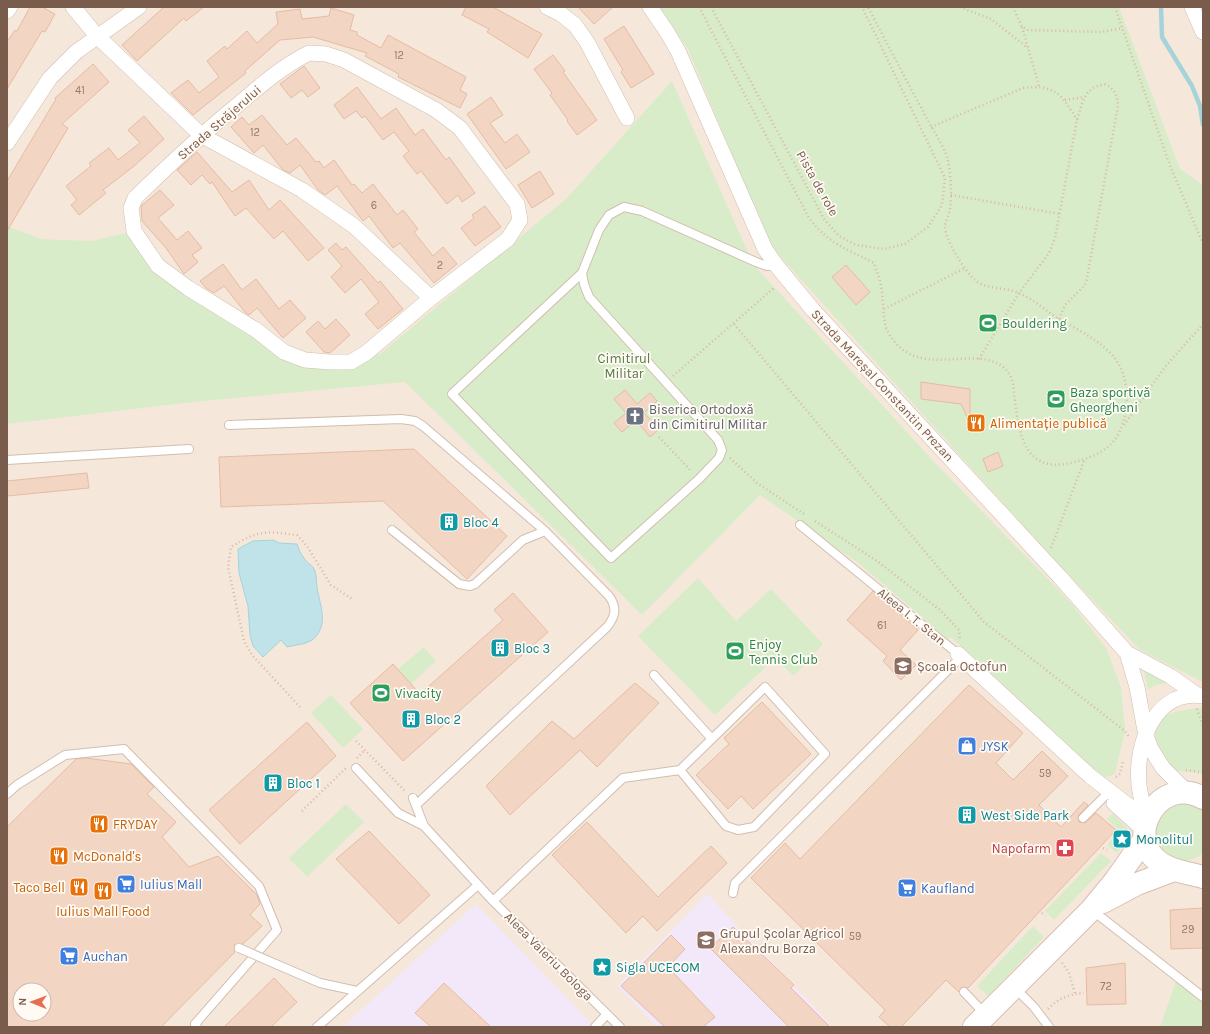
<svg xmlns="http://www.w3.org/2000/svg" width="1210" height="1034" font-family="Karla,sans-serif">
  <style>
    .residential { fill: #f5e8da; fill-rule: evenodd }
    .education { fill: #f3e8fa }
    .green { fill: #d8ecc9 }
    .water { fill: #bfe3e8; stroke: #a5d3da }
    .lines { fill: none; stroke-linecap: round; stroke-linejoin: round }
    .stream { stroke: #a5d3da; stroke-width: 4.5 }
    .building { fill: #f3d5c3; stroke: #e6bba3; fill-rule: evenodd }
    .lane-casing { stroke: #d1beb0; stroke-width: 10 }
    .street-casing { stroke: #d1beb0; stroke-width: 16 }
    .secondary-casing { stroke: #d6c0b0; stroke-width: 24 }
    .path { stroke: #d9b8a5; stroke-width: 2.5; stroke-dasharray: 1 3; stroke-linecap: butt }
    .lane { stroke: #fff; stroke-width: 8 }
    .street { stroke: #fff; stroke-width: 15 }
    .secondary { stroke: #fff; stroke-width: 22 }
    .lane-bridge-casing { stroke: #d1beb0; stroke-width: 10; stroke-linecap: butt }
    .lane-bridge { stroke: #fff; stroke-width: 8 }
    .labels { text-anchor: middle; stroke-width: 3.5; stroke-linejoin: round; paint-order: stroke }
    .number-label { font-size: 11px; fill: #987a6a }
    .street-label { font-size: 13px; fill: #7a5c4d; stroke: #fffaf3 }
    .leisure-label { font-size: 13px; fill: #27864d; stroke: #fffaf3; text-anchor: start }
    .park-label { font-size: 13px; fill: #537a41; stroke: #fffaf3 }
    .worship-label { font-size: 13px; fill: #5b616d; stroke: #fffaf3; text-anchor: start }
    .food-label { font-size: 13px; fill: #c56008; stroke: #fffaf3; text-anchor: start }
    .culture-label { font-size: 13px; fill: #0d838f; stroke: #fffaf3; text-anchor: start }
    .education-label { font-size: 13px; fill: #785e54; stroke: #fffaf3; text-anchor: start }
    .shop-label { font-size: 13px; fill: #366cbe; stroke: #fffaf3; text-anchor: start }
    .health-label { font-size: 13px; fill: #be3a42; stroke: #fffaf3; text-anchor: end }
  </style>
  <rect width="100%" height="100%" fill="#fdf6ec"/>
  <!-- residential -->
  <path class="residential" d="M 7,7 L 1203,7 L 1203,1027 L 7,1027 ZM 20,990 L 44,990 L 44,1014 L 20,1014 Z"/>
  <!-- education -->
  <path class="education" d="M 707,894 L 833,1027 L 657,1027 L 617,986 Z
    M 476,904 L 595,1027 L 343,1027 Z"/>
  <!-- green -->
  <path class="green" d="M 657,7 L 1119,7 L 1180,169 L 1203,185 L 1203,682 L 1140,650 L 1049,554 L 769,244 L 688,49 Z
    M 672,81 L 753,264 L 936,464 L 1071,603 L 1106,648 L 1121,687 L 1125,731 L 1115,774 L 1103,778 L 951,637 L 948,639 L 857,562 L 760,495 L 642,615 L 405,382 L 193,402 L 7,424 L 7,226 L 41,239 L 92,241 L 134,231 L 158,266 L 284,352 L 351,362 L 373,348 L 379,355 L 567,198 Z
    M 698,578 L 736,621 L 771,589 L 823,644 L 794,676 L 775,658 L 715,715 L 638,636 Z
    M 424,647 L 436,661 L 411,684 L 398,669 Z
    M 1144,671 L 1156,675 L 1166,683 L 1156,685 L 1148,690 Z
    M 331,695 L 363,729 L 343,748 L 311,713 Z
    M 1197,708 L 1203,708 L 1203,773 C 1195,771 1178,773 1173,769 C 1163,763 1161,758 1157,747 C 1148,716 1172,711 1197,708 Z
    M 1186,803 L 1196,806 L 1203,811 L 1203,853 C 1161,886 1130,807 1186,803 Z
    M 346,804 L 364,822 L 307,877 L 289,858 Z
    M 1113,813 C 1131,833 1136,832 1117,853 L 1107,845 L 1119,830 L 1107,819 Z
    M 1101,853 L 1111,861 L 1054,920 L 1045,911 Z
    M 1033,926 L 1044,937 L 988,996 L 977,986 Z
    M 1176,981 L 1203,1004 L 1203,1027 L 1160,1027 Z"/>
  <!-- water -->
  <path class="water" d="M 273,540 L 279,543 L 297,544 C 299,551 303,558 308,563 C 310,565 313,566 314,569 C 317,575 316,581 317,587 C 319,602 328,621 317,635 C 310,645 298,644 287,647 L 281,640 L 263,657 L 253,646 L 250,635 L 248,606 L 239,573 L 238,549 L 253,541 Z"/>
  <g class="lines">
    <!-- stream -->
    <path class="stream" d="M 1161,7 L 1162,37 L 1192,86 L 1200,106 L 1203,125"/>
  </g>
  <!-- building -->
  <path class="building" d="M 30,7 L 42,7 L 55,14 L 45,32 L 42,31 L 7,89 L 7,42 L 15,30 L 17,31 Z
    M 164,7 L 204,7 L 186,21 L 184,18 L 137,61 L 122,45 Z
    M 466,7 L 493,7 L 542,34 L 528,58 L 487,32 L 489,29 L 462,15 Z
    M 578,7 L 613,7 L 594,24 Z
    M 331,8 L 354,15 L 350,30 L 357,32 L 357,35 L 381,48 L 388,35 L 466,77 L 460,90 L 467,94 L 460,108 L 398,77 L 399,74 L 365,56 L 367,53 L 313,37 L 280,40 L 245,71 L 246,73 L 193,115 L 171,93 L 188,80 L 199,93 L 219,77 L 207,61 L 225,46 L 227,49 L 247,31 L 257,43 L 278,24 L 276,12 L 300,9 L 302,19 L 329,16 Z
    M 624,26 L 654,74 L 631,88 L 621,72 L 623,70 L 604,39 Z
    M 553,55 L 565,71 L 563,72 L 597,120 L 577,135 L 567,121 L 568,120 L 550,95 L 552,93 L 534,69 Z
    M 93,64 L 109,82 L 62,124 L 68,128 L 7,231 L 7,181 L 56,99 L 55,98 Z
    M 304,66 L 320,88 L 308,97 L 302,90 L 291,98 L 280,84 Z
    M 357,87 L 381,119 L 396,108 L 415,135 L 423,129 L 446,160 L 449,157 L 475,193 L 462,202 L 458,195 L 447,204 L 421,171 L 417,174 L 403,156 L 409,151 L 394,132 L 383,140 L 365,116 L 362,118 L 356,111 L 344,119 L 334,105 Z
    M 491,97 L 503,115 L 490,123 L 505,143 L 517,134 L 530,152 L 506,169 L 467,114 Z
    M 262,115 L 287,145 L 296,138 L 316,162 L 319,161 L 324,168 L 334,160 L 352,185 L 354,184 L 362,193 L 373,184 L 397,215 L 403,210 L 418,229 L 414,232 L 433,256 L 443,247 L 457,264 L 434,283 L 400,243 L 393,248 L 369,216 L 363,221 L 337,186 L 325,195 L 318,190 L 300,165 L 290,173 L 283,170 L 263,145 L 254,153 L 231,127 L 242,117 L 249,125 Z
    M 144,116 L 164,139 L 134,166 L 103,190 L 106,193 L 79,215 L 71,205 L 77,200 L 66,186 L 91,166 L 89,163 L 109,148 L 118,160 L 140,143 L 128,130 Z
    M 197,152 L 232,192 L 249,180 L 269,210 L 280,200 L 324,248 L 308,261 L 283,231 L 274,239 L 246,208 L 235,216 L 212,182 L 210,184 L 202,175 L 191,185 L 177,170 Z
    M 540,171 L 554,194 L 532,208 L 518,185 Z
    M 160,190 L 174,205 L 158,218 L 177,240 L 188,231 L 202,248 L 192,255 L 198,262 L 184,274 L 166,248 L 142,221 L 141,206 Z
    M 485,206 L 501,227 L 475,246 L 461,228 L 474,218 L 472,215 Z
    M 336,243 L 342,250 L 346,247 L 378,283 L 380,281 L 403,309 L 378,329 L 365,314 L 379,302 L 361,279 L 345,293 L 331,277 L 342,266 L 328,250 Z
    M 223,264 L 242,290 L 256,279 L 279,309 L 290,300 L 306,318 L 283,338 L 257,308 L 249,315 L 245,312 L 224,286 L 214,293 L 206,288 L 200,281 Z
    M 846,265 L 870,292 L 856,305 L 832,277 Z
    M 336,319 L 350,335 L 330,353 L 324,352 L 306,332 L 318,321 L 325,329 Z
    M 921,382 L 970,389 L 970,423 L 961,404 L 921,399 Z
    M 625,390 L 637,404 L 650,393 L 657,401 L 644,413 L 659,429 L 650,437 L 636,420 L 622,432 L 614,423 L 626,413 L 614,399 Z
    M 414,449 L 507,536 L 467,579 L 383,501 L 221,507 L 219,457 Z
    M 998,452 L 1003,466 L 988,472 L 983,459 Z
    M 87,473 L 89,488 L 7,496 L 7,481 Z
    M 873,591 L 918,630 L 900,650 L 916,665 L 901,680 L 883,661 L 887,656 L 847,620 Z
    M 513,593 L 548,632 L 403,761 L 350,703 L 393,664 L 420,694 L 503,620 L 494,610 Z
    M 635,683 L 659,703 L 597,767 L 580,750 L 510,815 L 486,786 L 552,721 L 574,739 Z
    M 969,685 L 1023,733 L 996,763 L 1013,780 L 1042,751 L 1068,776 L 1039,805 L 1061,827 L 1084,802 L 1088,805 L 1078,816 L 1079,822 L 1085,823 L 1096,813 L 1116,830 L 968,988 L 962,987 L 959,992 L 946,980 L 901,1027 L 890,1027 L 879,1017 L 885,1010 L 751,878 L 785,843 L 800,859 Z
    M 762,702 L 811,754 L 753,809 L 741,796 L 728,809 L 696,775 L 729,744 L 724,738 Z
    M 307,722 L 336,756 L 240,844 L 209,810 Z
    M 86,758 L 131,764 L 154,787 L 147,794 L 176,822 L 162,837 L 189,867 L 218,856 L 257,895 L 260,904 L 250,915 L 262,926 L 243,944 L 235,944 L 234,948 L 235,952 L 161,1027 L 7,1027 L 7,827 L 76,759 ZM 20,990 L 44,990 L 44,1014 L 20,1014 Z
    M 587,822 L 658,897 L 711,846 L 727,863 L 657,931 L 643,916 L 626,933 L 552,855 Z
    M 369,831 L 430,895 L 399,924 L 336,859 Z
    M 1203,908 L 1203,948 L 1171,949 L 1170,910 Z
    M 733,927 L 794,985 L 791,988 L 830,1027 L 789,1027 L 710,948 Z
    M 671,935 L 685,949 L 668,967 L 715,1017 L 703,1027 L 665,1027 L 621,986 Z
    M 1125,963 L 1126,1004 L 1087,1005 L 1086,968 Z
    M 274,978 L 297,1002 L 271,1027 L 224,1027 Z
    M 444,983 L 491,1027 L 431,1027 L 415,1013 Z"/>
  <g class="lines">
    <!-- lane casing -->
    <g class="lane-casing">
      <path id="lane" d="M 582,273 L 452,394 L 611,558 L 699,479 L 719,458 L 722,450 L 718,440 L 589,297 L 584,284 L 582,273 L 599,230 L 609,215 L 624,207 L 642,211 L 756,262 L 767,266 L 776,265
        M 229,425 L 401,419 L 415,421 L 423,426 L 545,531
        M 7,460 L 189,449
        M 800,525 L 958,654
        M 392,530 L 459,584 L 470,586 L 475,584 L 523,540 L 545,531 L 609,596 C 617,607 616,616 607,627 L 416,805
        M 654,675 L 712,739
        M 356,768 L 398,813 L 424,826
        M 7,794 L 17,785 L 65,755 L 124,749 L 259,886 L 277,930 L 195,1024 L 197,1027
        M 413,798 L 424,826 L 493,901 L 620,1027
        M 1083,818 L 1106,795
        M 733,893 L 735,883 L 962,656
        M 493,901 L 623,778 L 680,770 L 726,826 L 738,830 L 754,827 L 825,754 L 765,687 L 680,770
        M 1092,910 L 1203,997
        M 278,965 L 320,983 L 357,991
        M 1014,987 L 1034,1007 L 1049,1027
        M 964,992 L 986,1015
        M 317,1027 L 478,885
        M 595,1027 L 607,1014"/>
    </g>
    <!-- street casing -->
    <g class="street-casing">
      <path id="street" d="M 73,7 L 97,36 L 201,135 L 302,190 L 354,226 L 431,298
        M 547,7 L 561,14 L 575,25 L 587,42 L 627,118
        M 650,7 L 667,32 L 678,51 L 765,249 L 776,265 L 813,310 L 1059,576 L 1127,653 L 1137,687 L 1146,736 L 1151,749 L 1163,768 L 1188,793
        M 1192,7 L 1203,32
        M 7,11 L 10,7
        M 309,53 L 326,54 L 344,60 L 436,110 L 460,128 L 517,204 L 520,220 L 508,239 L 431,298 L 366,353 L 351,362 L 330,362 L 305,360 L 284,352 L 256,330 L 188,288 L 158,266 L 134,231 L 131,208 L 135,198 C 169,165 203,133 240,103 C 262,84 283,66 309,53 Z
        M 7,143 L 50,78 L 76,52 L 139,7
        M 1127,653 L 1170,676 L 1197,695
        M 958,654 L 1090,776 L 1125,803 L 1147,817
        M 1114,803 L 1145,831
        M 1149,814 C 1146,808 1142,803 1141,797 C 1131,756 1150,688 1203,696"/>
    </g>
    <!-- secondary casing -->
    <g class="secondary-casing">
      <path id="secondary" d="M 1203,798 C 1159,773 1121,839 1162,864 C 1174,872 1190,873 1203,877
        M 1103,902 L 1137,884 L 1174,870
        M 974,1027 L 1091,910 L 1115,881 L 1145,838"/>
    </g>
    <!-- path -->
    <path class="path" d="M 699,7 L 809,218 C 830,245 845,248 874,263 C 876,271 880,278 881,286 C 884,298 882,322 888,332 C 916,383 973,343 1003,367 C 1015,377 1013,388 1015,401 C 1019,436 1026,473 1070,463 C 1084,460 1102,454 1112,443 C 1131,422 1132,377 1113,356 C 1098,339 1078,330 1059,319 C 1046,311 1033,299 1019,293 C 1005,287 987,290 975,280 C 965,272 945,239 945,227 C 945,221 949,215 950,209 C 952,192 951,173 947,157 C 942,142 930,126 923,111 C 904,76 886,42 868,7
      M 711,7 L 824,219 L 839,236 L 856,245 L 883,249 L 905,244 L 928,227 L 942,205 L 945,178 L 862,7
      M 960,7 L 991,19 L 1028,48
      M 1013,7 L 1022,27 L 1028,30 L 1102,32 L 1123,28
      M 1115,7 L 1169,163 L 1203,244
      M 1022,27 L 1039,86
      M 1065,100 L 1085,97
      M 931,127 L 1023,88 C 1055,84 1062,95 1077,120
      M 951,195 L 1060,214
      M 884,309 L 965,268
      M 734,324 L 984,622 L 1125,731 L 1129,737
      M 979,359 L 1019,293 L 1049,253 L 1055,238 L 1077,120 C 1083,102 1083,89 1104,84 C 1114,88 1118,95 1118,106 L 1087,278 L 1085,285 L 1065,305 L 1059,319
      M 673,376 L 775,287
      M 1124,425 L 1165,367 L 1203,324
      M 659,437 L 692,472
      M 730,458 L 757,483 L 804,514
      M 815,521 L 877,561 L 940,610 L 959,630 L 960,640
      M 1051,548 L 1084,461
      M 300,707 L 252,655 L 244,641 L 228,567 L 231,547 C 258,530 266,531 297,535 L 307,546 L 331,585 L 352,599
      M 1197,709 L 1203,726
      M 356,741 L 405,791
      M 357,758 L 365,750
      M 1186,770 L 1203,773
      M 1116,777 L 1120,774 L 1123,761
      M 302,811 L 346,768
      M 1103,848 L 1107,850
      M 1042,913 L 1045,916
      M 1062,963 L 1069,973 L 1075,994
      M 1048,1009 C 1059,998 1069,994 1084,993"/>
    <!-- lane -->
    <use href="#lane" class="lane"/>
    <!-- street -->
    <use href="#street" class="street"/>
    <!-- secondary -->
    <use href="#secondary" class="secondary"/>
    <!-- lane-bridge casing -->
    <g class="lane-bridge-casing">
      <path id="lane-bridge" d="M 239,948 L 278,965"/>
    </g>
    <!-- lane-bridge -->
    <use href="#lane-bridge" class="lane-bridge"/>
  </g>
  <!-- icons -->
  <defs>
    <g id="stadium-square" transform="scale(1)"><rect x="-9" y="-9" width="18" height="18" rx="4" fill="#2e9e5b" stroke="#fffaf3"/><path d="M0-5a6.5 5 0 1 0 0 10a6.5 5 0 1 0 0-10ZM-3.5-1.8h7v3.6h-7Z" fill="#fff"/></g>
    <g id="church-square" transform="scale(1)"><rect x="-9" y="-9" width="18" height="18" rx="4" fill="#6b7280" stroke="#fffaf3"/><path d="M-1.2-6h2.4v3.5h3.3v2.4h-3.3V6h-2.4V-.1h-3.3v-2.4h3.3Z" fill="#fff"/></g>
    <g id="restaurant-square" transform="scale(1)"><rect x="-9" y="-9" width="18" height="18" rx="4" fill="#e8710a" stroke="#fffaf3"/><path d="M-5-6h1v4h1v-4h1v4h1v-4h1v5L-1.5 .5V6h-2V.5L-5-1ZM5-6V6H3V1.5H1.5Q1.5-4 5-6Z" fill="#fff"/></g>
    <g id="building-square" transform="scale(1)"><rect x="-9" y="-9" width="18" height="18" rx="4" fill="#0f9aa8" stroke="#fffaf3"/><path d="M-4-6H4V6H1V3H-1V6H-4ZM-2.5-4.3h1.7v1.8h-1.7ZM.8-4.3h1.7v1.8H.8ZM-2.5-1h1.7V.8h-1.7ZM.8-1h1.7V.8H.8Z" fill="#fff"/></g>
    <g id="school-square" transform="scale(1)"><rect x="-9" y="-9" width="18" height="18" rx="4" fill="#8d6e63" stroke="#fffaf3"/><path d="M0-5L7-2L0 1L-7-2ZM-4 1L0 2.5L4 1V4Q0 6-4 4Z" fill="#fff"/></g>
    <g id="shop-square" transform="scale(1)"><rect x="-9" y="-9" width="18" height="18" rx="4" fill="#3f7fe0" stroke="#fffaf3"/><path d="M-5-2.5h2.3a2.7 3.5 0 0 1 5.4 0H5L5.5 6h-11ZM-1.5-2.5h3a1.5 2.3 0 0 0-3 0Z" fill="#fff"/></g>
    <g id="sight-square" transform="scale(1)"><rect x="-9" y="-9" width="18" height="18" rx="4" fill="#0f9aa8" stroke="#fffaf3"/><path d="M0-6L1.8-2.2L6-1.7L2.9 1.2L3.7 5.4L0 3.3L-3.7 5.4L-2.9 1.2L-6-1.7L-1.8-2.2Z" fill="#fff"/></g>
    <g id="pharmacy-square" transform="scale(1)"><rect x="-9" y="-9" width="18" height="18" rx="4" fill="#e0444e" stroke="#fffaf3"/><path d="M-2-6h4v4h4v4h-4v4h-4v-4h-4v-4h4Z" fill="#fff"/></g>
    <g id="supermarket-square" transform="scale(1)"><rect x="-9" y="-9" width="18" height="18" rx="4" fill="#3f7fe0" stroke="#fffaf3"/><path d="M-6-5.5h2.5l.6 2H6L4.5 2H-2.5L-4.4-4H-6ZM-1.5 3.2a1.3 1.3 0 1 0 .1 0ZM3 3.2a1.3 1.3 0 1 0 .1 0Z" fill="#fff"/></g>
  </defs>
  <g fill-rule="evenodd">
    <use href="#stadium-square" x="988" y="323"/>
    <use href="#stadium-square" x="1056" y="399"/>
    <use href="#church-square" x="635" y="416"/>
    <use href="#restaurant-square" x="976" y="423"/>
    <use href="#building-square" x="449" y="522"/>
    <use href="#building-square" x="500" y="648"/>
    <use href="#stadium-square" x="735" y="651"/>
    <use href="#school-square" x="903" y="666"/>
    <use href="#stadium-square" x="381" y="693"/>
    <use href="#building-square" x="411" y="719"/>
    <use href="#shop-square" x="967" y="746"/>
    <use href="#building-square" x="273" y="783"/>
    <use href="#building-square" x="967" y="815"/>
    <use href="#restaurant-square" x="99" y="824"/>
    <use href="#sight-square" x="1122" y="839"/>
    <use href="#pharmacy-square" x="1065" y="848"/>
    <use href="#restaurant-square" x="59" y="856"/>
    <use href="#supermarket-square" x="126" y="884"/>
    <use href="#restaurant-square" x="79" y="887"/>
    <use href="#supermarket-square" x="907" y="888"/>
    <use href="#restaurant-square" x="103" y="891"/>
    <use href="#school-square" x="706" y="940"/>
    <use href="#supermarket-square" x="69" y="956"/>
    <use href="#sight-square" x="602" y="967"/>
  </g>
  <g class="labels">
    <!-- number labels -->
    <g class="number-label">
      <text x="399" y="59">12</text>
      <text x="80" y="94">41</text>
      <text x="255" y="136">12</text>
      <text x="374" y="209">6</text>
      <text x="440" y="269">2</text>
      <text x="882" y="629">61</text>
      <text x="1045" y="777">59</text>
      <text x="1188" y="933">29</text>
      <text x="855" y="940">59</text>
      <text x="1106" y="990">72</text>
    </g>
    <!-- street labels -->
    <g class="street-label">
      <text transform="translate(219 122) rotate(-41)" y="5">Strada Străjerului</text>
      <text transform="translate(818 183) rotate(61)" y="5">Pista de role</text>
      <text transform="translate(883 385) rotate(47)" y="5">Strada Mareșal Constantin Prezan</text>
      <text transform="translate(912 616) rotate(39)" y="5">Aleea I. T. Stan</text>
      <text transform="translate(549 956) rotate(45)" y="5">Aleea Valeriu Bologa</text>
    </g>
    <!-- leisure labels -->
    <g class="leisure-label">
      <text x="1002" y="328">Bouldering</text>
      <text x="1070" y="397">Baza sportivă<tspan x="1070" dy="15">Gheorgheni</tspan></text>
      <text x="749" y="649">Enjoy<tspan x="749" dy="15">Tennis Club</tspan></text>
      <text x="395" y="698">Vivacity</text>
    </g>
    <!-- park labels -->
    <g class="park-label">
      <text x="624" y="363">Cimitirul<tspan x="624" dy="15">Militar</tspan></text>
    </g>
    <!-- worship labels -->
    <g class="worship-label">
      <text x="649" y="414">Biserica Ortodoxă<tspan x="649" dy="15">din Cimitirul Militar</tspan></text>
    </g>
    <!-- food labels -->
    <g class="food-label">
      <text x="990" y="428">Alimentație publică</text>
      <text x="113" y="829">FRYDAY</text>
      <text x="73" y="861">McDonald's</text>
      <text x="65" y="892" text-anchor="end">Taco Bell</text>
      <text x="103" y="916" text-anchor="middle">Iulius Mall Food</text>
    </g>
    <!-- culture labels -->
    <g class="culture-label">
      <text x="463" y="527">Bloc 4</text>
      <text x="514" y="653">Bloc 3</text>
      <text x="425" y="724">Bloc 2</text>
      <text x="287" y="788">Bloc 1</text>
      <text x="981" y="820">West Side Park</text>
      <text x="1136" y="844">Monolitul</text>
      <text x="616" y="972">Sigla UCECOM</text>
    </g>
    <!-- education labels -->
    <g class="education-label">
      <text x="917" y="671">Școala Octofun</text>
      <text x="720" y="938">Grupul Școlar Agricol<tspan x="720" dy="15">Alexandru Borza</tspan></text>
    </g>
    <!-- shop labels -->
    <g class="shop-label">
      <text x="981" y="751">JYSK</text>
      <text x="140" y="889">Iulius Mall</text>
      <text x="921" y="893">Kaufland</text>
      <text x="83" y="961">Auchan</text>
    </g>
    <!-- health labels -->
    <g class="health-label">
      <text x="1051" y="853">Napofarm</text>
    </g>
  </g>
  <!-- border -->
  <rect width="1210" height="1034" fill="none" stroke="#7a5c4d" stroke-width="16"/>
  <!-- north arrow -->
  <g transform="translate(32 1002) rotate(271)"><circle r="19" fill="#fffaf3" stroke="#cabbb1"/>
  <path d="M0-3L7 15L0 10L-7 15Z" fill="#e76f51"/>
  <text y="-6" font-size="11" font-weight="bold" text-anchor="middle" fill="#7a5c4d">N</text>
  </g>
</svg>
